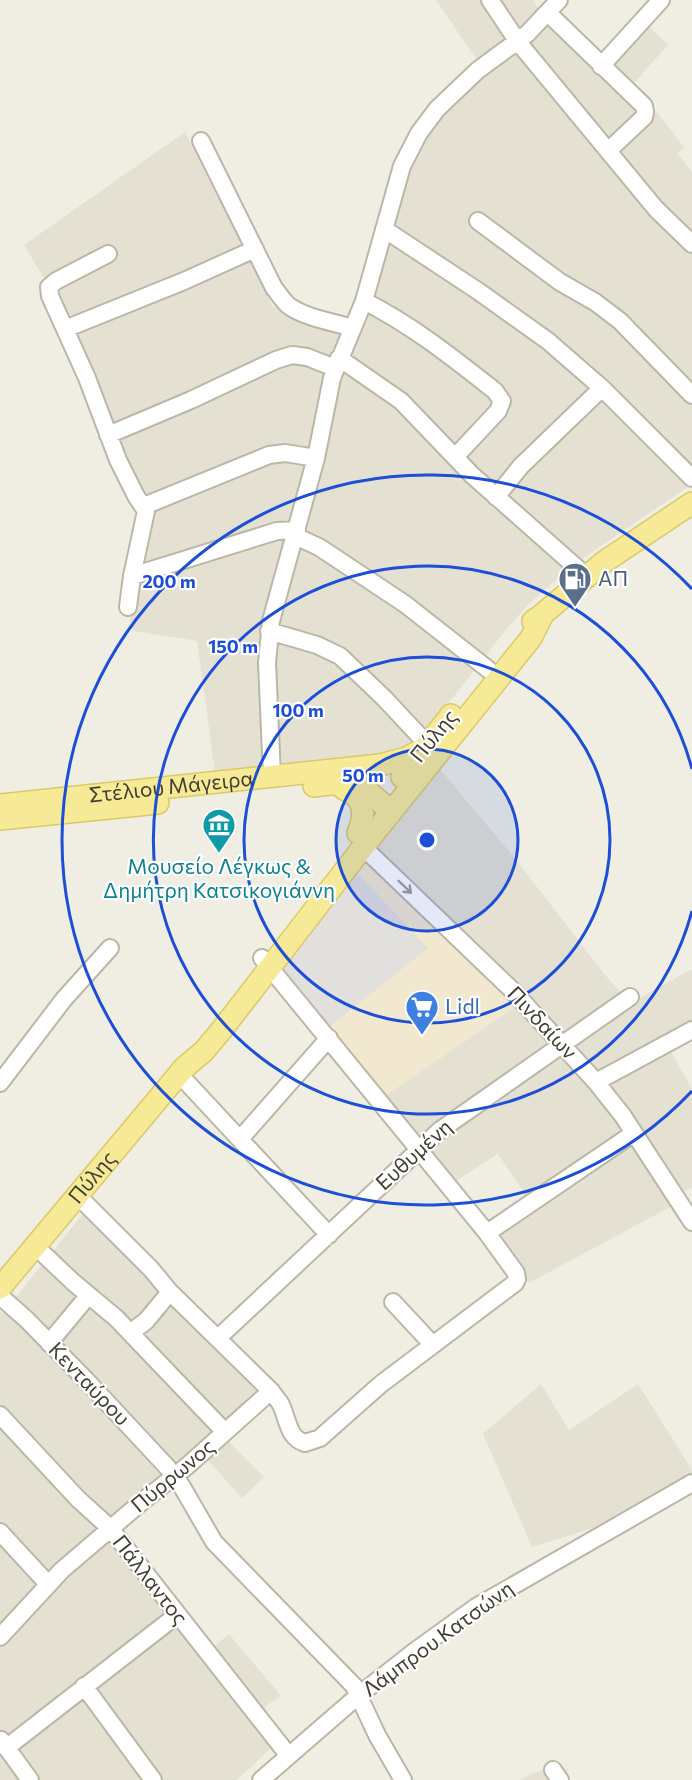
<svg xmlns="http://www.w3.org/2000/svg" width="692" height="1780" font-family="Commissioner,sans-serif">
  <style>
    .residential { fill: #e4e1d2 }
    .commercial { fill: #f2e8cf }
    .parking { fill: #e1e0dc }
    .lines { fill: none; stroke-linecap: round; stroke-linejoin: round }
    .minor-casing { stroke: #bbb7a7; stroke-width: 20 }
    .major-casing { stroke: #dac968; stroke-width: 24 }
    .minor { stroke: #fff; stroke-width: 16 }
    .major { stroke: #f7ea96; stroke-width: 21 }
    .oneway { stroke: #a09e9a }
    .ring { fill: none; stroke: #1d4ed8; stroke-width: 3 }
    .labels { text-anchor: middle; stroke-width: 4.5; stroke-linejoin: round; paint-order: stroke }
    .service-label { font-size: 21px; fill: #4e5e75; stroke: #fff; text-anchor: start }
    .street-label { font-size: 21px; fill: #423e34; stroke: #fff }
    .culture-label { font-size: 21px; fill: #0d838f; stroke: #fff }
    .shop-label { font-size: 21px; fill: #366cbe; stroke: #fff; text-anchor: start }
    .centre { fill: #1d4ed8; stroke: #fff; stroke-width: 3 }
    .ring-label { font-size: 18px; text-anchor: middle; font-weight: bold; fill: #1d4ed8; stroke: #fff; stroke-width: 4.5; stroke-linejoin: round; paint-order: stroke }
  </style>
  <rect width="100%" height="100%" fill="#f0eee3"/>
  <!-- residential -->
  <path class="residential" d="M 436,0 L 533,0 L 540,11 L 602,69 L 645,22 L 668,45 L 626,92 L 651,117 L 657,112 L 684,147 L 677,153 L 692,172 L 692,247 L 689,249 L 692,253 L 692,484 L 595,550 L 564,573 L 529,604 L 508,627 L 437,718 L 404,753 L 215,772 L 197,641 L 133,631 L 130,621 L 134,593 L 139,494 L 45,280 L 24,245 L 185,132 L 273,307 L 360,334 L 375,291 L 407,174 L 432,125 L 487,75 Z
    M 438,767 L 513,856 L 606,976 L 632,1005 L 643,996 L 692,969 L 692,1024 L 664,1039 L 692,1089 L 692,1187 L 668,1200 L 672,1206 L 529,1283 L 495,1235 L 534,1207 L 498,1154 L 456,1181 L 383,1097 L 527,999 L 373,849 Z
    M 85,1211 L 259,1388 L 218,1431 L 264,1477 L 242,1498 L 197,1448 L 101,1528 L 202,1656 L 229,1634 L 281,1696 L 248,1718 L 273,1746 L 237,1780 L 0,1780 L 0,1311 L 3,1313 Z
    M 541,1384 L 569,1430 L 638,1384 L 692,1470 L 692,1476 L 593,1528 L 532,1547 L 483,1434 Z
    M 543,1769 L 552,1780 L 519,1780 Z"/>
  <!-- commercial -->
  <path class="commercial" d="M 366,858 L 518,1005 L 383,1097 L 278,968 Z"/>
  <!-- parking -->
  <path class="parking" d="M 355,871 L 428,948 L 328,1028 L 278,968 Z"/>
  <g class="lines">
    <!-- minor casing -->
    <g class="minor-casing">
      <path id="minor" d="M 490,0 L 518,42 L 637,186 L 656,209 L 692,244
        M 548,13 L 644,106 L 645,112 L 644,117 L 609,150
        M 601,66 L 661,0
        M 201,141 L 274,288 C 279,294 283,301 289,306 C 306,318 333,322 353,328
        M 478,221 L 560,282 L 595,302 L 620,321 L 692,395
        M 384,229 L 478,291 L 548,341 L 602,388 L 692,478
        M 108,254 L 56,281 L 49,287 L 50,296 L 87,378 L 118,460 L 136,496 L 146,511 L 132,576 L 128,607
        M 364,301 C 412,325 453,358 495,391 L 502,401 L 498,411 L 455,457
        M 65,329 L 184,281 L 255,249
        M 339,358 L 401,401 L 472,475 L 586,576
        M 108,435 L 191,400 L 276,360 L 292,355 L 307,357 L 335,368
        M 496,497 L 521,466 L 602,388
        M 144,506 L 269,455 L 285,453 L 316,458
        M 295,536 L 319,547 L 405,604 L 489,670
        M 132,576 L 277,531 L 297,530
        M 269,631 L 317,645 L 340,656 L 384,698 L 427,744
        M 272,776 L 267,663 L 271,621 L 316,458 L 332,378 L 364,301 L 402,166 L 419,133 L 437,109 L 478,70 L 527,34 L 559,0
        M 363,847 L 512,990 L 596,1082 L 623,1116 L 692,1222
        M 179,1074 L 329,1235
        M 596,1082 L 692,1030
        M 0,1083 L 64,999 L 110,948
        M 240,1139 L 329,1038
        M 78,1196 L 151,1269 L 170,1292 L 271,1391 C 274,1395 277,1399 280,1403 C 288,1417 287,1438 305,1443 L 320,1438 L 381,1384 L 515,1283 L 517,1279 L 516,1273 L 487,1233 L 262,958
        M 487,1233 L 634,1133
        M 35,1246 L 73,1282 L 116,1318 L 225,1432
        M 0,1296 L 26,1319 L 86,1380 L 168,1468 L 181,1485 L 214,1542 L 354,1686 L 377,1735 L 403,1780
        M 393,1302 L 432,1344
        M 130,1333 L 146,1321 L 170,1292
        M 218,1338 L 439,1131 L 630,997
        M 49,1343 L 88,1296
        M 0,1415 L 78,1499 L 110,1528 L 289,1756
        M 0,1532 L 48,1584
        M 0,1637 L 62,1570 L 144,1500 L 186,1467 L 271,1391
        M 84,1686 L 153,1780
        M 1,1740 L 30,1780
        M 6,1748 L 177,1615
        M 553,1770 L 560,1780
        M 261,1780 L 359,1695 L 415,1651 L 476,1607 L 692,1483"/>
    </g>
    <!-- major casing -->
    <g class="major-casing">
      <g id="major">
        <path d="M 533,621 L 543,614 L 604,562 L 692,503"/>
        <path d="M 402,777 L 451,715"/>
        <path d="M 314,786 C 355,781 361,783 391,812"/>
        <path d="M 344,789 C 365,798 366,813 358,833"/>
        <path id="s1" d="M 0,805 L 380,765 L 406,758 L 421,750"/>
        <path d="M 0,819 L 158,803"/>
        <path id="s2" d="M 0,1288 L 184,1068 L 204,1051 L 220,1032 L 363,847 L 531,638 L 543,614"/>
      </g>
    </g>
    <!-- minor -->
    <use href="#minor" class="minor"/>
    <!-- major -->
    <use href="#major" class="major"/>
  </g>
  <!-- one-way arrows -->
  <defs><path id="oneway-shaft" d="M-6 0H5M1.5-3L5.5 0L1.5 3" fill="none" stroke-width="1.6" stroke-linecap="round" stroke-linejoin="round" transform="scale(1.5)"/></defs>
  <use class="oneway" href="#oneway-shaft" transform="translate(405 887) rotate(44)"/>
  <!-- distance rings -->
  <circle cx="427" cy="840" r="91" fill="#1d4ed8" fill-opacity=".12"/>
  <g class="ring">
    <circle cx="427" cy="840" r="91"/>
    <circle cx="427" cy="840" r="183"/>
    <path d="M692 911A274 274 0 1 1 692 769"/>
    <path d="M692 1091A365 365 0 1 1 692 589"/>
  </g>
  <!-- icons -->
  <defs>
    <g id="fuel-pin" transform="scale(1.725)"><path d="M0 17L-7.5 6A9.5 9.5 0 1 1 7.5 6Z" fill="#5c6f8a" stroke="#fff"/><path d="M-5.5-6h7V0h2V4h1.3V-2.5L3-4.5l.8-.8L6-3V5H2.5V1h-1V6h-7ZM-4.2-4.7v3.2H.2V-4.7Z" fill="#fff"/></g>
    <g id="museum-pin" transform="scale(1.725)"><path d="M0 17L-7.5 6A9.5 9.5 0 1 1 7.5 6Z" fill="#0f9aa8" stroke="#fff"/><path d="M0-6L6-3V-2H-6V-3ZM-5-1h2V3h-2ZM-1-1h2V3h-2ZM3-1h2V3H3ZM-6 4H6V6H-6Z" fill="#fff"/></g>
    <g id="supermarket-pin" transform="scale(1.725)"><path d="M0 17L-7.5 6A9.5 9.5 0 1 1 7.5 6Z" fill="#3f7fe0" stroke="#fff"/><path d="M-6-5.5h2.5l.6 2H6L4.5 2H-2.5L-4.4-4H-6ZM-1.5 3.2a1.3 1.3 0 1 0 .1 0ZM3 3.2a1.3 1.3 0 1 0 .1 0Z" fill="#fff"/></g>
  </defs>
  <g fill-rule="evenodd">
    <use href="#fuel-pin" x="575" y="579"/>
    <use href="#museum-pin" x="219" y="825"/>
    <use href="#supermarket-pin" x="422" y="1007"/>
  </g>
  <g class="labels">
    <!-- service labels -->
    <g class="service-label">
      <text x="598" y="586">ΑΠ</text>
    </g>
    <!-- street labels -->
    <g class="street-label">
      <text transform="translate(434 736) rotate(-51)" y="7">Πύλης</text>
      <text dy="7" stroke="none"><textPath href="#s1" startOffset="172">Στέλιου Μάγειρα</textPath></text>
      <text transform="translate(542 1023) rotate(47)" y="7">Πινδαίων</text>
      <text transform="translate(414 1155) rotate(-42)" y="7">Ευθυμένη</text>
      <text dy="7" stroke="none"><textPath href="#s2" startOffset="144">Πύλης</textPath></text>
      <text transform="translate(89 1384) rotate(46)" y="7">Κενταύρου</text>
      <text transform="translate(173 1476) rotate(-40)" y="7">Πύρρωνος</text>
      <text transform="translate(150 1580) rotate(52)" y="7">Πάλλαντος</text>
      <text transform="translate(438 1639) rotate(-36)" y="7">Λάμπρου Κατσώνη</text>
    </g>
    <!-- culture labels -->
    <g class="culture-label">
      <text x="219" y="874">Μουσείο Λέγκως &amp;<tspan x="219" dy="24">Δημήτρη Κατσικογιάννη</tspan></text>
    </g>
    <!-- shop labels -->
    <g class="shop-label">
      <text x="445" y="1014">Lidl</text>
    </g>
  </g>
  <circle cx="427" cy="840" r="9" class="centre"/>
  <g class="ring-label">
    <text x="169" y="588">200 m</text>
    <text x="233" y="653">150 m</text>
    <text x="298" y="717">100 m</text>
    <text x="363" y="782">50 m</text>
  </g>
</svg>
